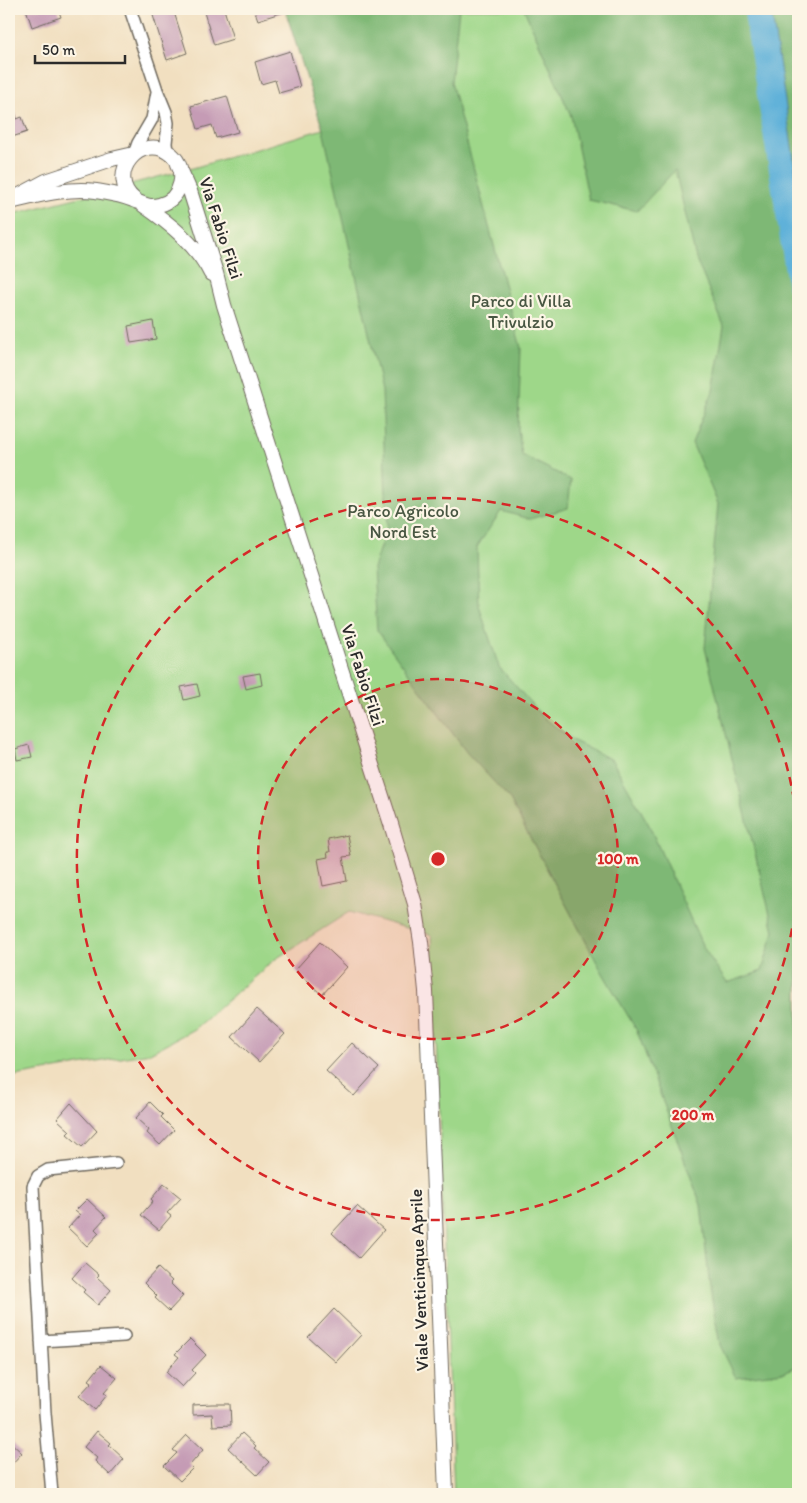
<svg xmlns="http://www.w3.org/2000/svg" width="807" height="1503" font-family="Itim,sans-serif">
  <style>
    .green { fill: #9ed789; stroke: #64815a }
    .forest { fill: #7eb875; stroke: #547250 }
    .water { fill: #5eb1d9; stroke: #446e82 }
    .lines { fill: none; stroke-linecap: round; stroke-linejoin: round }
    .river { stroke: #5eb1d9; stroke-width: 21 }
    .building { fill: #c59bb5 }
    .minor-casing { stroke: #706a5f; stroke-width: 14 }
    .tertiary-casing { stroke: #706a5f; stroke-width: 16 }
    .minor { stroke: #fff; stroke-width: 11 }
    .tertiary { stroke: #fff; stroke-width: 14 }
    .ring { fill: none; stroke: #d62828; stroke-width: 2.5; stroke-dasharray: 9 6 }
    .labels { text-anchor: middle; stroke-width: 4.5; stroke-linejoin: round; paint-order: stroke }
    .street-label { font-size: 18px; fill: #2b2b2b; stroke: #fcf5e5 }
    .park-label { font-size: 18px; fill: #485642; stroke: #fcf5e5 }
    .centre { fill: #d62828; stroke: #fcf5e5; stroke-width: 2.5 }
    .ring-label { font-size: 15px; text-anchor: middle; font-weight: bold; fill: #d62828; stroke: #fcf5e5; stroke-width: 4.5; stroke-linejoin: round; paint-order: stroke }
  </style>
  <rect width="100%" height="100%" fill="#fcf5e5"/>
  <filter id="ink" filterUnits="userSpaceOnUse"><feTurbulence type="fractalNoise" baseFrequency=".02" numOctaves="2"/><feDisplacementMap in="SourceGraphic" scale="10" xChannelSelector="R" yChannelSelector="G"/><feConvolveMatrix kernelMatrix="1 2 1 2 8 2 1 2 1" color-interpolation-filters="sRGB"/></filter>
  <filter id="wash" filterUnits="userSpaceOnUse"><feTurbulence type="fractalNoise" baseFrequency=".0096" numOctaves="4" result="noise"/><feDisplacementMap in="SourceGraphic" scale="20" xChannelSelector="R" yChannelSelector="G"/><feGaussianBlur stdDeviation="1.12" result="paint"/><feColorMatrix in="noise" values="0 0 0 0 0 0 0 0 0 0 0 0 0 0 0 0 0 1.4 0 .05"/><feComposite in="paint" operator="in"/></filter>
  <g filter="url(#wash)">
    <rect width="100%" height="100%" fill="#f1dfc0"/>
    <!-- green -->
    <path class="green" d="M 285,9 L 798,9 L 798,1494 L 454,1494 L 432,935 L 349,912 L 274,960 L 194,1029 L 150,1053 L 9,1077 L 9,215 L 193,168 L 323,129 Z"/>
    <!-- forest -->
    <path class="forest" d="M 285,9 L 459,9 L 451,82 L 521,348 L 518,429 L 522,455 L 571,480 L 568,508 L 530,519 L 501,511 L 477,547 L 479,606 L 499,667 L 543,717 L 574,741 L 612,760 L 649,825 L 703,947 L 727,983 L 762,971 L 774,931 L 705,648 L 718,504 L 692,443 L 713,391 L 724,326 L 696,259 L 675,170 L 637,211 L 589,200 L 571,116 L 524,9 L 798,9 L 798,1366 L 784,1372 L 736,1378 L 720,1345 L 710,1289 L 701,1205 L 637,1031 L 601,970 L 509,798 L 467,753 L 377,630 L 373,568 L 387,526 L 382,391 L 323,130 Z"/>
    <!-- water -->
    <path class="water" d="M 755,9 L 771,9 L 798,185 L 798,270 Z"/>
    <g class="lines">
      <!-- river -->
      <path class="river" d="M 754,9 L 798,286"/>
    </g>
    <g id="blocks">
      <!-- building -->
      <path class="building" d="M 26,9 L 58,9 L 61,17 L 32,27 Z
        M 151,9 L 173,9 L 187,53 L 167,60 Z
        M 203,9 L 224,9 L 233,39 L 214,45 Z
        M 254,9 L 286,9 L 287,11 L 258,20 Z
        M 290,51 L 300,87 L 279,93 L 275,80 L 261,84 L 255,62 Z
        M 227,96 L 238,132 L 216,138 L 212,125 L 198,129 L 191,106 Z
        M 9,99 L 11,99 L 17,119 L 22,117 L 27,132 L 9,138 Z
        M 153,321 L 156,339 L 131,343 L 128,326 Z
        M 260,673 L 262,685 L 246,689 L 243,676 Z
        M 197,684 L 200,696 L 184,700 L 181,687 Z
        M 29,745 L 32,757 L 17,760 L 15,749 Z
        M 347,835 L 351,856 L 343,857 L 347,881 L 323,886 L 318,859 L 328,857 L 327,852 L 330,852 L 328,839 Z
        M 320,942 L 347,967 L 322,995 L 295,970 Z
        M 257,1009 L 285,1034 L 259,1062 L 232,1037 Z
        M 352,1043 L 379,1068 L 354,1096 L 326,1071 Z
        M 150,1102 L 163,1115 L 161,1117 L 174,1130 L 160,1145 L 147,1133 L 149,1130 L 136,1118 Z
        M 71,1103 L 97,1131 L 82,1147 L 67,1134 L 70,1131 L 57,1119 Z
        M 164,1184 L 181,1198 L 167,1213 L 171,1216 L 159,1230 L 141,1215 L 153,1201 L 151,1199 Z
        M 87,1199 L 106,1217 L 95,1229 L 99,1233 L 87,1246 L 68,1228 L 80,1215 L 75,1211 Z
        M 357,1206 L 384,1230 L 359,1258 L 332,1233 Z
        M 85,1263 L 99,1275 L 97,1277 L 111,1290 L 98,1305 L 83,1292 L 85,1290 L 72,1278 Z
        M 158,1268 L 172,1281 L 170,1283 L 183,1296 L 169,1311 L 155,1298 L 157,1296 L 144,1283 Z
        M 334,1309 L 361,1335 L 336,1362 L 308,1337 Z
        M 190,1339 L 206,1355 L 192,1370 L 195,1373 L 182,1387 L 166,1372 L 179,1357 L 175,1354 Z
        M 101,1365 L 117,1378 L 104,1393 L 107,1395 L 95,1410 L 79,1396 L 92,1382 L 89,1380 Z
        M 212,1404 L 230,1404 L 231,1425 L 213,1426 L 212,1414 L 193,1415 L 193,1405 Z
        M 97,1431 L 111,1443 L 109,1445 L 124,1459 L 110,1475 L 95,1461 L 97,1458 L 84,1447 Z
        M 242,1433 L 256,1446 L 254,1448 L 269,1462 L 257,1475 L 228,1448 Z
        M 187,1435 L 203,1450 L 190,1465 L 193,1468 L 180,1481 L 164,1466 L 177,1453 L 173,1450 Z
        M 9,1441 L 22,1453 L 9,1467 Z"/>
    </g>
  </g>
  <g filter="url(#ink)">
    <use href="#blocks" fill-opacity="0" stroke="#706a5f" stroke-width="1"/>
    <g class="lines">
      <!-- minor casing -->
      <g class="minor-casing">
        <path id="minor" d="M 130,9 L 157,90 L 166,112 L 168,123 L 166,143 L 167,152
          M 134,154 L 138,143 L 152,119 L 157,92
          M 41,1341 L 124,1336
          M 52,1494 L 45,1413 L 33,1186 L 38,1176 L 48,1170 L 116,1163"/>
      </g>
      <!-- tertiary casing -->
      <g class="tertiary-casing">
        <path id="tertiary" d="M 178,164 L 190,191 L 216,273 L 224,305 L 391,824 L 415,904 L 421,942 L 426,991 L 446,1494
          M 18,196 L 46,181 L 112,159 L 134,154
          M 9,202 C 37,196 67,187 96,191 C 108,193 122,195 133,200 C 142,203 148,208 159,205 C 182,200 189,169 171,154 C 141,131 104,175 135,200
          M 143,205 C 169,223 197,245 211,274"/>
      </g>
      <!-- minor -->
      <use href="#minor" class="minor"/>
      <!-- tertiary -->
      <use href="#tertiary" class="tertiary"/>
    </g>
  </g>
  <!-- distance rings -->
  <circle cx="438" cy="859" r="180" fill="#d62828" fill-opacity=".12"/>
  <g class="ring">
    <circle cx="438" cy="859" r="180"/>
    <path d="M798 884A361 361 0 1 1 798 834"/>
  </g>
  <g class="labels">
    <!-- street labels -->
    <g class="street-label">
      <text transform="translate(221 228) rotate(72)" y="6">Via Fabio Filzi</text>
      <text transform="translate(363 675) rotate(72)" y="6">Via Fabio Filzi</text>
      <text transform="translate(419 1280) rotate(-92)" y="6">Viale Venticinque Aprile</text>
    </g>
    <!-- park labels -->
    <g class="park-label">
      <text x="521" y="307">Parco di Villa<tspan x="521" dy="21">Trivulzio</tspan></text>
      <text x="403" y="517">Parco Agricolo<tspan x="403" dy="21">Nord Est</tspan></text>
    </g>
  </g>
  <circle cx="438" cy="859" r="8" class="centre"/>
  <g class="ring-label">
    <text x="618" y="864">100 m</text>
    <text x="693" y="1120">200 m</text>
  </g>
  <!-- margin -->
  <rect width="807" height="1503" fill="none" stroke="#fcf5e5" stroke-width="30"/>
  <!-- scale -->
  <path d="M35 55v8h90v-8" fill="none" stroke="#2b2b2b" stroke-width="2.5"/>
  <text x="42" y="55" font-size="15" fill="#2b2b2b" stroke="#fcf5e5" stroke-width="4" paint-order="stroke">50 m</text>
</svg>
